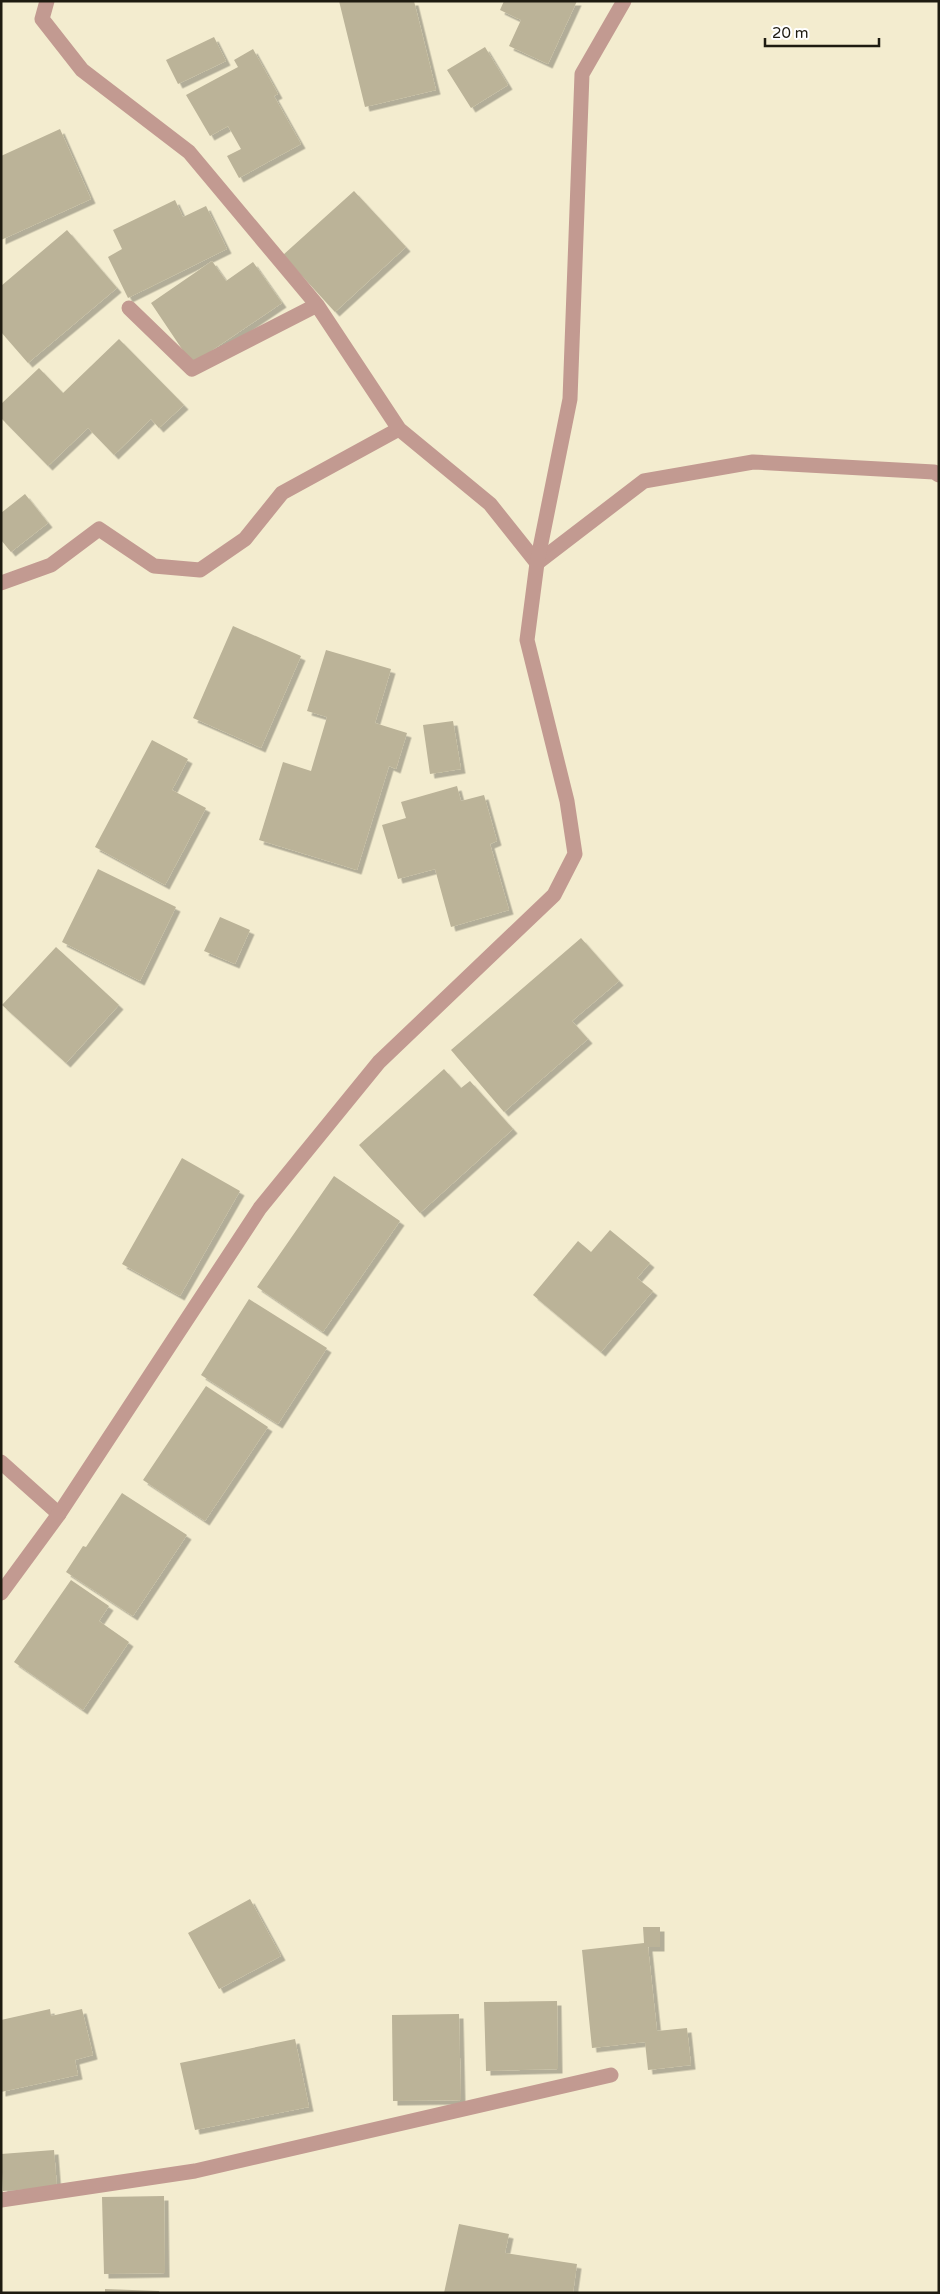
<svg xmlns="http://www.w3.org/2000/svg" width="940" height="2294" font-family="'Varela Round',sans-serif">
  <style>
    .building { fill: #bbb398; filter: url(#shadow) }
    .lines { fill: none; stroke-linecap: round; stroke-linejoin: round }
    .service { stroke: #c29a91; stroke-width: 15 }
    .minor { stroke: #c29a91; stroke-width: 15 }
    .tertiary { stroke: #c29a91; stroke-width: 15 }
  </style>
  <defs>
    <filter id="shadow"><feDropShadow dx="4.5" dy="4.5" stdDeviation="0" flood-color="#0004"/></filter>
  </defs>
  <rect width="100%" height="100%" fill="#f3eccf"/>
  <!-- building -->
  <path class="building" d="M 339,1 L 414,1 L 436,90 L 365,107 Z
    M 504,1 L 577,1 L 548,64 L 509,46 L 521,20 L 500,10 Z
    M 214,37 L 226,61 L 178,84 L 166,60 Z
    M 485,47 L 508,85 L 471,108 L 447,70 Z
    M 253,49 L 278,94 L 274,96 L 301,144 L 239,178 L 227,156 L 241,149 L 228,126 L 210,136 L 186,95 L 238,67 L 234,60 Z
    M 60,129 L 91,199 L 1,240 L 1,156 Z
    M 354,191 L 406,247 L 335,312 L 283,255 Z
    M 175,200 L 183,217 L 206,206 L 227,249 L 128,298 L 108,257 L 122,249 L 113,230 Z
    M 67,230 L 117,288 L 28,363 L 1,332 L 1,286 Z
    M 212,261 L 226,281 L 253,262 L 282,303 L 192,364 L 151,303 Z
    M 119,339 L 184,405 L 159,428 L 151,419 L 114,455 L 88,428 L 48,466 L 1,418 L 1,404 L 39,368 L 63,393 Z
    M 25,494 L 48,523 L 11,552 L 1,540 L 1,513 Z
    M 233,626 L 301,656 L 261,748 L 193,718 Z
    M 326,650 L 391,669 L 375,723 L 407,733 L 396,769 L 389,766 L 357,870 L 259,840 L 283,762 L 311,771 L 327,717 L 307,711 Z
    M 453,721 L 461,769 L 430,774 L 423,725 Z
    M 152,740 L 188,759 L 172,790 L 206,808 L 165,885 L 95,847 Z
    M 457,786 L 461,801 L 484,795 L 497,841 L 490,844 L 509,910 L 451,927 L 435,869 L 398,879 L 382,825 L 406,818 L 401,802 Z
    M 98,869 L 176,907 L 140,981 L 62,942 Z
    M 220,917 L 250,930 L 235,964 L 204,951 Z
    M 581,938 L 619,981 L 572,1021 L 588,1039 L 504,1112 L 451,1050 Z
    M 56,947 L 119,1005 L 66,1063 L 2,1005 Z
    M 444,1069 L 461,1088 L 470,1081 L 513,1129 L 420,1213 L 359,1145 Z
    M 182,1158 L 240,1191 L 180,1296 L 122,1264 Z
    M 334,1176 L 400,1221 L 323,1332 L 257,1287 Z
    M 610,1230 L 650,1263 L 637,1278 L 653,1291 L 601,1352 L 533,1295 L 578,1241 L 591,1252 Z
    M 249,1299 L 327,1348 L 278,1424 L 201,1375 Z
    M 206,1386 L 268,1427 L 205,1521 L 143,1480 Z
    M 122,1493 L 187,1535 L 133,1616 L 66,1572 L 83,1546 L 86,1547 Z
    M 71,1580 L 109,1606 L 99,1621 L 129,1642 L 83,1710 L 14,1662 Z
    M 250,1899 L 281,1956 L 219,1989 L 188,1933 Z
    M 643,1927 L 660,1927 L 660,1947 L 648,1947 L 657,2031 L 687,2028 L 691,2065 L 648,2070 L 645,2042 L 592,2048 L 582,1950 L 644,1943 Z
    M 557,2001 L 558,2069 L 486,2071 L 484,2002 Z
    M 50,2009 L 51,2016 L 82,2009 L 93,2055 L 75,2060 L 78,2075 L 1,2092 L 1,2020 Z
    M 459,2014 L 461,2100 L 393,2101 L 392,2015 Z
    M 295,2039 L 309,2107 L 195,2130 L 180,2063 Z
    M 54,2150 L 57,2187 L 3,2191 L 1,2154 Z
    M 164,2196 L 165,2273 L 104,2274 L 102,2197 Z
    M 459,2224 L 509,2234 L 505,2253 L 577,2264 L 573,2293 L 444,2293 Z
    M 105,2289 L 159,2291 L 159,2293 L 105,2293 Z"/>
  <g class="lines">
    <!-- service -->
    <path class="service" d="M 537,563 L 644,481 L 753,462 L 934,472 L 939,475
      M 1,2200 L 195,2171 L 611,2075"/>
    <!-- minor -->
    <path class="minor" d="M 47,1 L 42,19 L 82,70 L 189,152 L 317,305 L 399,429 L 490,504 L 537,563
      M 129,308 L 192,369 L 317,305
      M 1,583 L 51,565 L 99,529 L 154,566 L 200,570 L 245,539 L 282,493 L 399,429
      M 1,1462 L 59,1514"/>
    <!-- tertiary -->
    <path class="tertiary" d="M 1,1593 L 59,1514 L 260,1208 L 379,1062 L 554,895 L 575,854 L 567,801 L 527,640 L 537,563 L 570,399 L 582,74 L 624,1"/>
  </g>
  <!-- border -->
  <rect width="940" height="2294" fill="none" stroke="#1e1b11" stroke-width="5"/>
  <!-- scale -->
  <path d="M765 38v8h114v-8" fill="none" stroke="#1e1b11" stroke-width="2.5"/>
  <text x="772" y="38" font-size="15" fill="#1e1b11" stroke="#ffffff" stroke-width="4" paint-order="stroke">20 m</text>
</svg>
